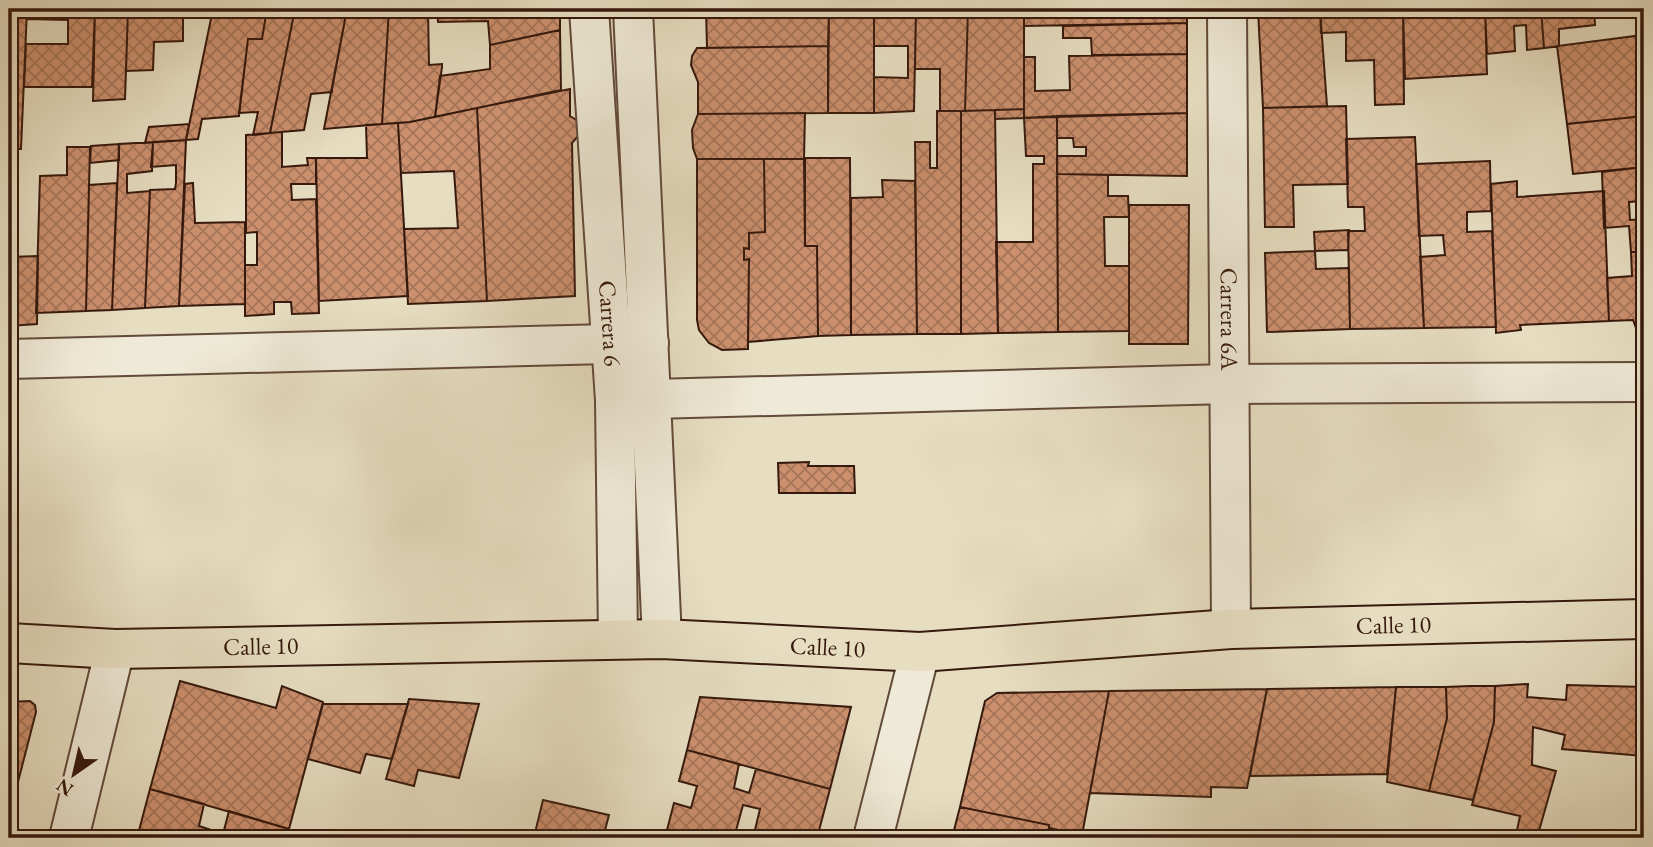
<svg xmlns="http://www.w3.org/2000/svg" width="1653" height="847" font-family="'EB Garamond',serif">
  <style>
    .building { fill: url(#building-cross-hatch); stroke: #36190d; stroke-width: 2 }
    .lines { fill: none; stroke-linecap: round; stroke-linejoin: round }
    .minor-casing { stroke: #624a3a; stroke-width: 42 }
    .major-casing { stroke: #36190d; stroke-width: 42 }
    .minor { stroke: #efead7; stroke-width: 38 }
    .major { stroke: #e7dec2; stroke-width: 38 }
    .labels { text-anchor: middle; stroke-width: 5; stroke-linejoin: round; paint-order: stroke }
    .street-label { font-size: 24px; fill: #36190d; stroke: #efead7 }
  </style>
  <defs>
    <pattern id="building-cross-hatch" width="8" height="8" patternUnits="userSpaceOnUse" patternTransform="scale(1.75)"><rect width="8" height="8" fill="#cc906e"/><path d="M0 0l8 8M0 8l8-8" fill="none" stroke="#a67559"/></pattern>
  </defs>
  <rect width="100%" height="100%" fill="#e7dec2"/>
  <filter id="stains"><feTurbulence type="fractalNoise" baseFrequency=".00286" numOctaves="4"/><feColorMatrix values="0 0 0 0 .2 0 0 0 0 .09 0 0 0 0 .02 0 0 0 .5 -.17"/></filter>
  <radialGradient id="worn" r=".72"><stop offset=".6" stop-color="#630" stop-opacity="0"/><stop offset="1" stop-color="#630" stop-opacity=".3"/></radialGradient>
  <!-- building -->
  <path class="building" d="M 9,9 L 27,9 L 21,149 L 9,149 Z
    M 27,9 L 95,9 L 92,87 L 24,87 L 26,44 L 68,44 L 68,20 L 27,19 Z
    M 95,9 L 128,9 L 125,99 L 93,101 Z
    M 128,9 L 213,9 L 212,14 L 183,15 L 183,41 L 154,42 L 153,70 L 126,71 Z
    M 213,9 L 267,9 L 262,39 L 248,39 L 239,116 L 202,119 L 198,139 L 186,140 Z
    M 267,9 L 295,9 L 270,133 L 253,135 L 258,112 L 239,113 L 248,39 L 262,39 Z
    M 295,9 L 347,9 L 332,89 L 332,92 L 311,94 L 304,130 L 270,133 Z
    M 347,9 L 389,9 L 382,124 L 324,129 Z
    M 389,9 L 428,9 L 429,65 L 442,64 L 442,67 L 435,117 L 410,122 L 382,124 Z
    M 560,9 L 560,30 L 490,45 L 488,21 L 438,22 L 437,9 Z
    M 706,9 L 829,9 L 828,46 L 707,48 Z
    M 829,9 L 874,9 L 874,113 L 828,113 Z
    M 874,9 L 916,9 L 914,111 L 874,113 L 874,77 L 908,78 L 908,46 L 874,46 Z
    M 916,9 L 968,9 L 965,111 L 940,111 L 940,69 L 915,69 Z
    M 968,9 L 1024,9 L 1024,109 L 965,111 Z
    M 1024,9 L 1187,9 L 1187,23 L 1024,26 Z
    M 1258,9 L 1320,9 L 1327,106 L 1263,108 Z
    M 1320,9 L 1403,9 L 1404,104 L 1375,105 L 1374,60 L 1346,61 L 1346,32 L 1321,33 Z
    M 1403,9 L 1485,9 L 1487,74 L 1405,79 Z
    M 1485,9 L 1541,9 L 1544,48 L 1527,50 L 1526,25 L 1514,26 L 1515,51 L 1487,54 Z
    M 1541,9 L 1594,9 L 1595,25 L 1559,29 L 1559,46 L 1544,48 Z
    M 1187,23 L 1187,54 L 1092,55 L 1091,38 L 1063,38 L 1063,26 Z
    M 560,30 L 561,90 L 435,117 L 440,76 L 490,69 L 490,45 Z
    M 1643,35 L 1644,116 L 1567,124 L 1557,46 Z
    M 828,46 L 828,113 L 698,114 L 698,82 L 691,65 L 692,56 L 697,48 Z
    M 1187,54 L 1187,113 L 1024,118 L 1024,57 L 1035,57 L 1035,91 L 1070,90 L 1069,56 Z
    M 570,89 L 570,116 L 578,121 L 579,135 L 572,143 L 575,296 L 487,301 L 477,108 Z
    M 1346,106 L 1348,184 L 1293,185 L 1294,227 L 1265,227 L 1263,108 Z
    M 477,108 L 487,301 L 408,304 L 404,229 L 458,228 L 454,171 L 401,173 L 398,123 L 410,122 Z
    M 1024,109 L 1024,118 L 995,119 L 995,110 Z
    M 995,110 L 998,333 L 961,334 L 961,111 Z
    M 937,111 L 961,111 L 961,334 L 917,334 L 915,142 L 930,142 L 930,168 L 937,168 Z
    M 805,113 L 804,159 L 697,159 L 693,148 L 692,130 L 698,114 Z
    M 1187,113 L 1187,176 L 1057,174 L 1057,156 L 1086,156 L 1086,147 L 1074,147 L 1073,138 L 1057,138 L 1057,116 Z
    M 1057,116 L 1058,332 L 998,333 L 996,242 L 1033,242 L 1033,164 L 1044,164 L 1044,156 L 1026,156 L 1024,118 Z
    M 1644,116 L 1644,167 L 1573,174 L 1567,124 Z
    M 398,123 L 408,296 L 319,301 L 316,158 L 367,158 L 366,125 Z
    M 189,124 L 186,140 L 145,143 L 149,127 Z
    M 282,132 L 282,167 L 308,165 L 307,158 L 316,158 L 316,184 L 291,184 L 292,200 L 316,199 L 319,313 L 292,314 L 291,302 L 274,302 L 274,314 L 245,316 L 245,265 L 257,265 L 257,232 L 246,233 L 246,135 Z
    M 1415,137 L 1424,328 L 1350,329 L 1348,231 L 1365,231 L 1364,207 L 1348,207 L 1346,139 Z
    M 186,140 L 179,306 L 145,308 L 150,190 L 175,189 L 176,183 L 176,165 L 151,167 L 153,142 Z
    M 153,142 L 152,171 L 127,174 L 127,193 L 150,191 L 145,308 L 112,310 L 119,144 Z
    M 119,144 L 119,160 L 90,163 L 91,146 Z
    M 67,147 L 90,147 L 86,311 L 36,313 L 40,176 L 67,175 Z
    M 805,158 L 850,158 L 851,335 L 818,336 L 817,246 L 805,246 Z
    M 697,159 L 764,159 L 765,232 L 749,233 L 749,249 L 744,248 L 744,260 L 749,259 L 748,349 L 722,350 L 709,343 L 699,330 L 697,320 Z
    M 764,159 L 804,159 L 805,246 L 817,246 L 818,336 L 748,342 L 749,259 L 744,260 L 744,248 L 749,249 L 749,233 L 765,232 Z
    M 1490,161 L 1491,211 L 1467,212 L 1467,232 L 1492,231 L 1496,327 L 1424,328 L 1420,257 L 1445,255 L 1443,235 L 1419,236 L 1416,164 Z
    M 1644,167 L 1644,201 L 1629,202 L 1630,220 L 1644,219 L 1644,252 L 1631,252 L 1629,226 L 1604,228 L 1602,172 Z
    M 1057,174 L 1108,175 L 1108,196 L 1128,196 L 1129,217 L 1104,217 L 1105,266 L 1129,266 L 1129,331 L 1058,332 Z
    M 882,180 L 915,181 L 917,334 L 851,335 L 851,198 L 883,197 Z
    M 1517,181 L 1517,197 L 1604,191 L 1609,321 L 1520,325 L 1521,330 L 1496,333 L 1491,184 Z
    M 117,183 L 112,310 L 86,311 L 89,185 Z
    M 193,183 L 195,223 L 245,222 L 245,304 L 179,306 L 185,184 Z
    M 1129,205 L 1189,205 L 1188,344 L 1129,344 Z
    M 1349,230 L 1348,250 L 1315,251 L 1314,232 Z
    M 1315,251 L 1316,269 L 1349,268 L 1350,329 L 1267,332 L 1265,253 Z
    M 1631,252 L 1644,252 L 1644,328 L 1636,328 L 1633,320 L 1609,321 L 1607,278 L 1632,276 Z
    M 38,256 L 37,324 L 9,326 L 9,257 Z
    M 809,462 L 808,466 L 854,466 L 855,493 L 779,493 L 778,463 Z
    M 180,681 L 276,708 L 282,686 L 323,702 L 289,829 L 150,789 Z
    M 1528,684 L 1527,697 L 1566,700 L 1567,685 L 1644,687 L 1643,756 L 1562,749 L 1565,735 L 1533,727 L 1532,765 L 1556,771 L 1537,838 L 1516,835 L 1520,816 L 1472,805 L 1494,722 L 1495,686 Z
    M 1470,686 L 1495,686 L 1494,722 L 1473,800 L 1429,791 L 1447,718 L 1446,687 Z
    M 1396,687 L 1387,774 L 1250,776 L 1267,689 Z
    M 1396,687 L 1446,687 L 1447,718 L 1429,791 L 1387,782 Z
    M 1267,689 L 1247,788 L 1211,787 L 1211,797 L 1090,793 L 1109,691 Z
    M 1109,691 L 1082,835 L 1049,828 L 1049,825 L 960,807 L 985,701 L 997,693 Z
    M 700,697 L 851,707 L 830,789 L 687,750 Z
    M 409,699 L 479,704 L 459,778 L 418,770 L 414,786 L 386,779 Z
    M 30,701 L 35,705 L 36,712 L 9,817 L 9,702 Z
    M 323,704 L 408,704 L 392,759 L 366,754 L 360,773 L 308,759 Z
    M 687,750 L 739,764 L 734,788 L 749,793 L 756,769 L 830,789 L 817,838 L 753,838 L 760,809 L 743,805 L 734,838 L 696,838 L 667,830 L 674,803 L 691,808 L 697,786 L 679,781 Z
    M 150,789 L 204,804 L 199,826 L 223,834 L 229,811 L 289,829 L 288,838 L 137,838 Z
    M 543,800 L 609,815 L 603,838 L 525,838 L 526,835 L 534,837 Z
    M 960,807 L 1049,825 L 1049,828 L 1095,838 L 952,838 Z
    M 667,830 L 696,838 L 665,838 Z"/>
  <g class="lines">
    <!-- minor casing -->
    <g class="minor-casing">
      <g id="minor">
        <path id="s1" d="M 589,9 L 615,400 L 618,639"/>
        <path d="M 633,9 L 662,639"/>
        <path id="s2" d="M 1227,9 L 1231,629"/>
        <path d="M 9,359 L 649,343"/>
        <path d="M 615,400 L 1229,384 L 1644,382"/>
        <path d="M 69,838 L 115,649"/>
        <path d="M 873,838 L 920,652"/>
      </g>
    </g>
    <!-- major casing -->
    <g class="major-casing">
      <g id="major">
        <path id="s3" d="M 9,643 L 115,649 L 662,639 L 920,652 L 1231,629 L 1644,619"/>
      </g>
    </g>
    <!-- minor -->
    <use href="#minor" class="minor"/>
    <!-- major -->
    <use href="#major" class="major"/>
  </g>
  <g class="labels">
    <!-- street labels -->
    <g class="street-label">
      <text dy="8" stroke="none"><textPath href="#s2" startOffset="310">Carrera 6A</textPath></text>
      <text dy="8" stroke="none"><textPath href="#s1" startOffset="315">Carrera 6</textPath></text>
      <text dy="8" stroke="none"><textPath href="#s3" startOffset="1386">Calle 10</textPath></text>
      <text dy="8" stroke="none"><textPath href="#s3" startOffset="252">Calle 10</textPath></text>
      <text dy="8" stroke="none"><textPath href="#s3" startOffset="819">Calle 10</textPath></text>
    </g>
  </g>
  <!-- margin -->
  <rect width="1653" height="847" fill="none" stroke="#e7dec2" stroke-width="35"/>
  <rect x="10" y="10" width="1632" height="826" fill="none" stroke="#36190d" stroke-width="3.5"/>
  <rect x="18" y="18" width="1618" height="812" fill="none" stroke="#36190d" stroke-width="2"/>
  <!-- north arrow -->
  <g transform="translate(74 774) rotate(214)" stroke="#efead7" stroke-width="5" paint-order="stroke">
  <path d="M0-5L12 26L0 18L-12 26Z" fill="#36190d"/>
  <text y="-10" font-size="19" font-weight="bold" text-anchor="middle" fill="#36190d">N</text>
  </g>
  <rect width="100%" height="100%" filter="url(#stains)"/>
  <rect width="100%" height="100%" fill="url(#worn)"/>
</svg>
